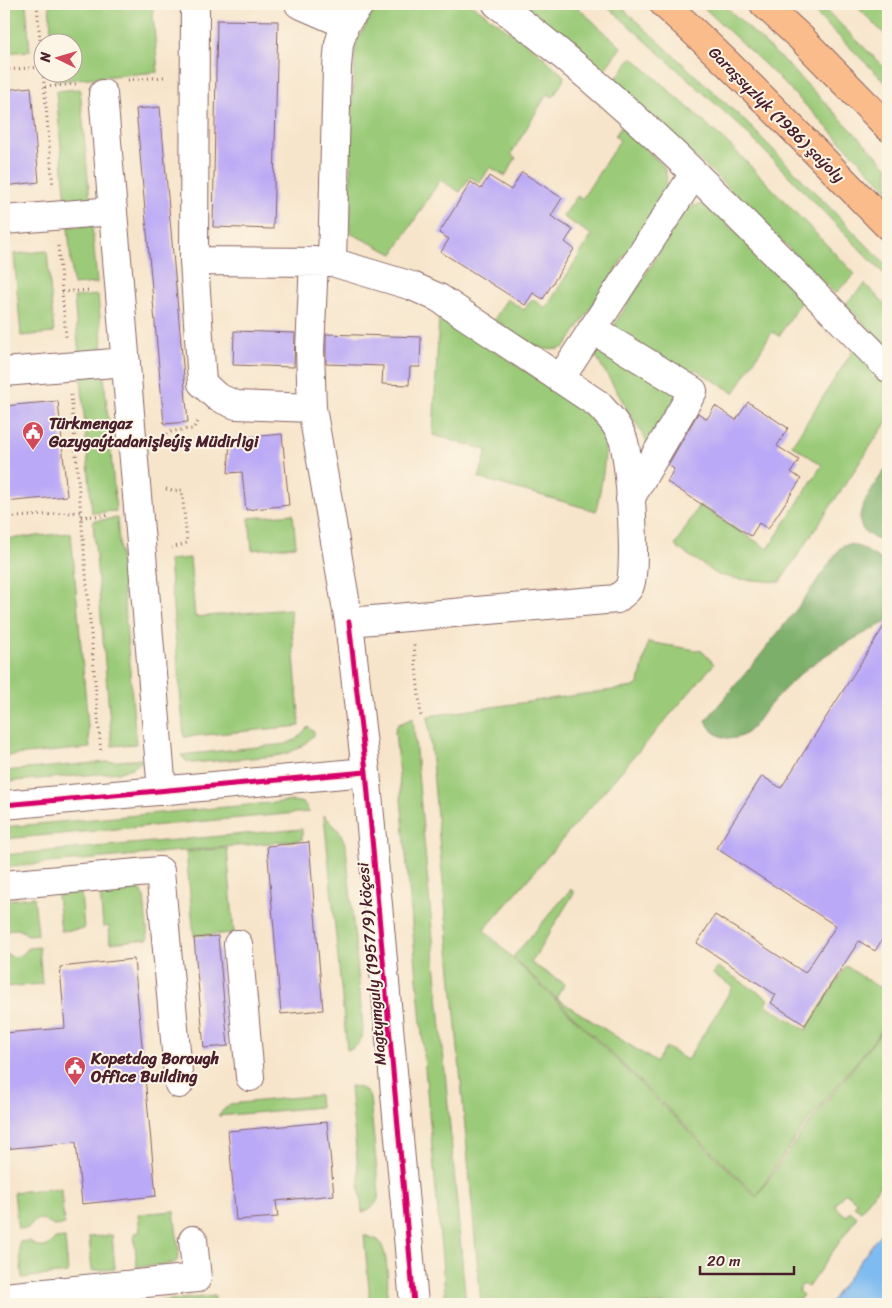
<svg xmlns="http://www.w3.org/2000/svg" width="892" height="1308" font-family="Sriracha,sans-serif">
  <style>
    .green { fill: #9bcb79; stroke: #727552 }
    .forest { fill: #7caf69; stroke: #63674a }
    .water { fill: #7ebbf1; stroke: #646d8e }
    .building { fill: #baa9f6 }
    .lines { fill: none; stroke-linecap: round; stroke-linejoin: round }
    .minor-casing { stroke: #876463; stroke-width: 30 }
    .major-casing { stroke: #876463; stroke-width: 30 }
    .path { stroke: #876463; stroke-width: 3; stroke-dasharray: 1 4; stroke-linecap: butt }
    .minor { stroke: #fff; stroke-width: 28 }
    .major { stroke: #fabc8b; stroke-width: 28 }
    .cycleway-casing { stroke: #fcf5e5; stroke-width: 8 }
    .cycleway { stroke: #d6006c; stroke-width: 5 }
    .labels { text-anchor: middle; stroke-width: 4; stroke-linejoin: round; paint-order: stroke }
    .street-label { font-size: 16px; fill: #4a1f2b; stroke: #fcf5e5 }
    .poi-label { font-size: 16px; font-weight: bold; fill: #4a1f2b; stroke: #fcf5e5; text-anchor: start }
  </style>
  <rect width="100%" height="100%" fill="#fcf5e5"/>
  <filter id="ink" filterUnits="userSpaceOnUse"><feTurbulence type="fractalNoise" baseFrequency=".02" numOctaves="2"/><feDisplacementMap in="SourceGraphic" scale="10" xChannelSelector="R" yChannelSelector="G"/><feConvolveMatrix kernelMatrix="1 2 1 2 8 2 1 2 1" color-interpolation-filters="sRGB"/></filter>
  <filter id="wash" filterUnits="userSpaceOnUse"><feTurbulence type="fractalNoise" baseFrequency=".0096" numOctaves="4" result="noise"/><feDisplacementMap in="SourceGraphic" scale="20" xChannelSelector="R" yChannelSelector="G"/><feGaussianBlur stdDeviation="1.12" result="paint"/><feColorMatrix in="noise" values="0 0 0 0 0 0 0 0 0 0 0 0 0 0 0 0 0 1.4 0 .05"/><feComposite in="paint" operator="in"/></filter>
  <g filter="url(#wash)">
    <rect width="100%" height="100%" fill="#f7e5cb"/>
    <!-- green -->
    <path class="green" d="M 4,4 L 26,4 L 30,51 L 4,53 Z
      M 49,4 L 152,4 L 158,72 L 55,81 L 55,73 L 72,72 L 72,42 L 52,42 Z
      M 378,4 L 471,4 L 535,49 L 564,76 L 563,81 L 553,97 L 547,94 L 511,154 L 516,158 L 505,176 L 490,167 L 480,183 L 470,177 L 460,192 L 440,180 L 393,254 L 350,233 L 351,136 L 355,50 L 358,39 Z
      M 514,4 L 574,4 L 621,47 L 602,73 Z
      M 605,4 L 618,4 L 746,122 L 888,267 L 888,278 L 741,127 Z
      M 700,4 L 723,4 L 789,66 L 888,167 L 888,190 L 778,77 Z
      M 806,4 L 820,4 L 888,71 L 888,85 Z
      M 854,4 L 888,4 L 888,38 Z
      M 632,57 L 731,146 L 855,274 L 835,294 L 710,170 L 613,83 Z
      M 80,89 L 90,201 L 66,203 L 56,91 Z
      M 621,127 L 662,164 C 668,173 667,183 665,194 L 566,346 C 542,359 515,333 494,320 L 507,299 L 524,310 L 532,299 L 546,308 L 592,235 L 563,217 L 577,196 L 582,199 L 620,140 L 615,136 Z
      M 703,204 L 709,206 L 803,298 L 779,336 L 772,332 L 734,393 L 695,369 L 688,381 L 610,332 L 685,211 L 690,206 Z
      M 92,225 L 97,283 L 73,285 L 68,227 Z
      M 47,251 L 54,333 L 21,336 L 14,254 Z
      M 865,284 L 888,308 L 888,348 L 845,304 Z
      M 98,295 L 103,352 L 79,354 L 74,297 Z
      M 439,317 L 446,318 L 586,411 C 591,416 600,422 602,429 C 610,447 600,491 596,511 L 479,478 L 487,450 L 433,435 Z
      M 602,344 L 680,393 L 650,447 L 595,355 Z
      M 854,349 L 888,385 L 888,420 L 780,582 L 738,579 L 718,575 L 675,546 L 699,505 L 768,549 L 822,465 L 792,445 Z
      M 104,375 L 116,511 L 92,513 L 81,377 Z
      M 293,514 L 296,546 L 252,550 L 249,518 Z
      M 117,518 L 136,744 L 112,746 L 93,521 Z
      M 71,533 L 90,748 L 4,756 L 4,539 Z
      M 190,558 L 195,617 L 290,609 L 300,726 L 184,737 L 169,560 Z
      M 648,642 L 702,651 L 714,664 L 484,930 L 756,1197 L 804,1130 L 888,1024 L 888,1174 L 861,1211 L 854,1206 L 857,1202 L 845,1192 L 835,1206 L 846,1216 L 850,1211 L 857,1217 L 808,1287 L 803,1284 L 798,1291 L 803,1295 L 796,1304 L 481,1304 L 428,716 L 634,687 L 639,683 Z
      M 413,718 L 466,1304 L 446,1304 L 395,731 L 397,725 Z
      M 308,727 L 315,733 C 304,747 293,753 275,756 L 192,763 L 186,761 L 181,755 L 286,744 L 295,740 Z
      M 141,759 L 141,762 L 134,767 L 120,772 L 4,782 L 4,771 Z
      M 293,801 L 304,803 L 309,812 L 4,839 L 4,827 Z
      M 324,815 L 340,832 L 346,846 L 363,1028 C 362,1040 359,1047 347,1050 Z
      M 302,829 L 302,840 L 4,867 L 4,855 Z
      M 227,848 L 234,933 L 194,936 L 186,852 Z
      M 135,888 L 141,890 L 144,897 L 148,939 L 110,943 L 109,926 L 103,927 L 100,891 Z
      M 571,889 L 574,893 L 531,963 L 565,984 L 556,998 L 656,1062 L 666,1047 L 687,1060 L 733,987 L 713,974 L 718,967 L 769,999 L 766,1005 L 806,1030 L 846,966 L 878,987 L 888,986 L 888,1023 L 802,1129 L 771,1173 L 757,1196 L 513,957 Z
      M 81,893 L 84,929 L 61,931 L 57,895 Z
      M 34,897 L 38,934 L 27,935 C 20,927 10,927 4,935 L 4,900 Z
      M 39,947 L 42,984 L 4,987 L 4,951 C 11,960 22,958 28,948 Z
      M 350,1086 C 359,1087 367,1089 370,1098 L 379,1194 C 378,1204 372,1209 362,1212 Z
      M 319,1095 L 320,1107 L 218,1116 L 218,1115 L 230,1104 Z
      M 61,1188 L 64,1225 C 61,1225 58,1226 55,1226 C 45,1224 40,1211 29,1228 L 18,1229 L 14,1192 Z
      M 174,1211 L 179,1253 L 177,1261 L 171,1264 L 137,1267 L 134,1233 L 140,1232 L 138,1214 Z
      M 112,1235 L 115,1269 L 92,1271 L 89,1237 Z
      M 364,1235 L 378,1240 C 387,1247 389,1282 387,1294 C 386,1298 383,1301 381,1304 L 363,1304 L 369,1300 L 369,1289 Z
      M 65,1238 L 68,1273 L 22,1278 L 19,1242 L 30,1241 C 38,1250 48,1249 55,1239 Z
      M 215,1296 L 215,1304 L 128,1304 Z"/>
    <!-- forest -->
    <path class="forest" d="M 888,465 L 888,545 C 880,541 867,536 862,528 C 852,511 879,480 888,465 Z
      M 850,544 L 862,548 L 888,564 L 888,621 C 860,636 824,653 800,674 C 789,684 778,696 768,707 C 760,716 752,733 739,737 C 725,742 710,733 706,720 L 755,662 L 799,606 L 840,548 L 844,545 Z"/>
    <!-- water -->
    <path class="water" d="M 888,1223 L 888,1304 L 829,1304 Z"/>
    <g id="blocks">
      <!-- building -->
      <path class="building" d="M 217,20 L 278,21 L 273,229 L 213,227 Z
        M 31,87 L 39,182 L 4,186 L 4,90 Z
        M 160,107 L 188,422 L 164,424 L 136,109 Z
        M 522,172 L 562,198 L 551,216 L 573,230 L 565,242 L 574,249 L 543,299 L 533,293 L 525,305 L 441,252 L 449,239 L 439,233 L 471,182 L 481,189 L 489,176 L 511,190 Z
        M 234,331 L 295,333 L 294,367 L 233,365 Z
        M 326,334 L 421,337 L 420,367 L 410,367 L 409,385 L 382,384 L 383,366 L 326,364 Z
        M 58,401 L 67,496 L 4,502 L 4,406 Z
        M 748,402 L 788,428 L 777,446 L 799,460 L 791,472 L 801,479 L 768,529 L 759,523 L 751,536 L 667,482 L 674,469 L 668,465 L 698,413 L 707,419 L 715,406 L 736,420 Z
        M 282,434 L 289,505 L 246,510 L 242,472 L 228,473 L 230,439 Z
        M 888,620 L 888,930 L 875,951 L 859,941 L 805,1025 L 771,1003 L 776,995 L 697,943 L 715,915 L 805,973 L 836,926 L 716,848 L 762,776 L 781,788 Z
        M 309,842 L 323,1010 L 281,1014 L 267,846 Z
        M 218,936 L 228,1046 L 204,1048 L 194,938 Z
        M 134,959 L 156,1196 L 82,1204 L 76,1142 L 4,1149 L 4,1033 L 65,1028 L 60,967 Z
        M 327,1122 L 334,1195 L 276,1201 L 278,1217 L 236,1220 L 228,1131 Z"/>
    </g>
  </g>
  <g filter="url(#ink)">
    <use href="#blocks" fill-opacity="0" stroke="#876463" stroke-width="1"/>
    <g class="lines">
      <!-- minor casing -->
      <g class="minor-casing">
        <path id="minor" d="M 299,4 L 345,24 L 339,44 L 337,67 L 332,262 L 194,261 L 202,383 L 217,397 L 236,405 L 312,408 L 349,622 L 366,772 L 414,1304
          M 497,4 C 640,109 763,242 888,368
          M 345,24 L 360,4
          M 103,94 L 162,791
          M 4,220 L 113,211
          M 194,261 L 195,4
          M 332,262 L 412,286 L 439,298 L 598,404 C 608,415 618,425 623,439 C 630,458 637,567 630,585 C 629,590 621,595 617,599 L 349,622
          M 592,329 L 693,391 L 630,499
          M 4,372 L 126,362
          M 560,379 L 694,174
          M 312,408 L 310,350 L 314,261
          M 4,805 L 366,772
          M 4,885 L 160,871 L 179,1084
          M 238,944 L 250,1077
          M 4,1297 L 197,1278 L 193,1240"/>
      </g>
      <!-- major casing -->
      <g class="major-casing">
        <path id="major" d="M 664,4 C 742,74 814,151 888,226
          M 764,4 L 801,38 L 888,127"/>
      </g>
      <!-- path -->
      <path class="path" d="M 37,4 L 42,63
        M 4,70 L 42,67
        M 43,72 L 53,187
        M 128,80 L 164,77
        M 45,87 L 76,84
        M 58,246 L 66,337
        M 62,292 L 91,290
        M 71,395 L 101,753
        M 162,437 C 169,430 182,430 193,429 L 199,420
        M 166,489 L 173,491 L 182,490 L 187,543 L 172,548
        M 81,517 L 109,515
        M 4,518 L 80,512
        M 414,645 L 421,717"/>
      <!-- minor -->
      <use href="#minor" class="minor"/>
      <!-- major -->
      <use href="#major" class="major"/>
      <!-- cycleway casing -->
      <g class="cycleway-casing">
        <path id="cycleway" d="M 349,622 L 366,772 L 414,1304
          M 4,805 L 366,772"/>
      </g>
      <!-- cycleway -->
      <use href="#cycleway" class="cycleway"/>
    </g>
  </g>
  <!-- icons -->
  <defs>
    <g id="civic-pin" transform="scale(1.125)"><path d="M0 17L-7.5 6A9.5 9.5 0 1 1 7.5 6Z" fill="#d1495b" stroke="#fcf5e5"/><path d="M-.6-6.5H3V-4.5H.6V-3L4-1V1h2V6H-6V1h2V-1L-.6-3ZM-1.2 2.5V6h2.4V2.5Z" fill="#fff"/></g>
  </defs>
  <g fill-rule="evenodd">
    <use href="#civic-pin" x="33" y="432"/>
    <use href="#civic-pin" x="75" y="1067"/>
  </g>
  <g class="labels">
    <!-- street labels -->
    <g class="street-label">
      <text transform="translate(777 114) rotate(45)" y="6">Garaşsyzlyk (1986) şaýoly</text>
      <text transform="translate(371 964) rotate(-95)" y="6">Magtymguly (1957/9) köçesi</text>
    </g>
    <!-- poi labels -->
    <g class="poi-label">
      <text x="49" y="429">Türkmengaz<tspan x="49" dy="18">Gazygaýtadanişleýiş Müdirligi</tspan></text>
      <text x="91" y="1064">Kopetdag Borough<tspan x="91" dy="18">Office Building</tspan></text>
    </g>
  </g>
  <!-- margin -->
  <rect width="892" height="1308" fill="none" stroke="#fcf5e5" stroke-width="20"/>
  <!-- north arrow -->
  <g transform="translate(58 58) rotate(275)"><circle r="24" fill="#fcf5e5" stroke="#b59f9b"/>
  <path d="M0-4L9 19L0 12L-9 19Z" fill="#d1495b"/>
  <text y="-8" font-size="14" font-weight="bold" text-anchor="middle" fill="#4a1f2b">N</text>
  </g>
  <!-- scale -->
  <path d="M700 1266v8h94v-8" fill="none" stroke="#4a1f2b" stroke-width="2.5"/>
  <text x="707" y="1266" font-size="15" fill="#4a1f2b" stroke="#fcf5e5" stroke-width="4" paint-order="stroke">20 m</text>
</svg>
